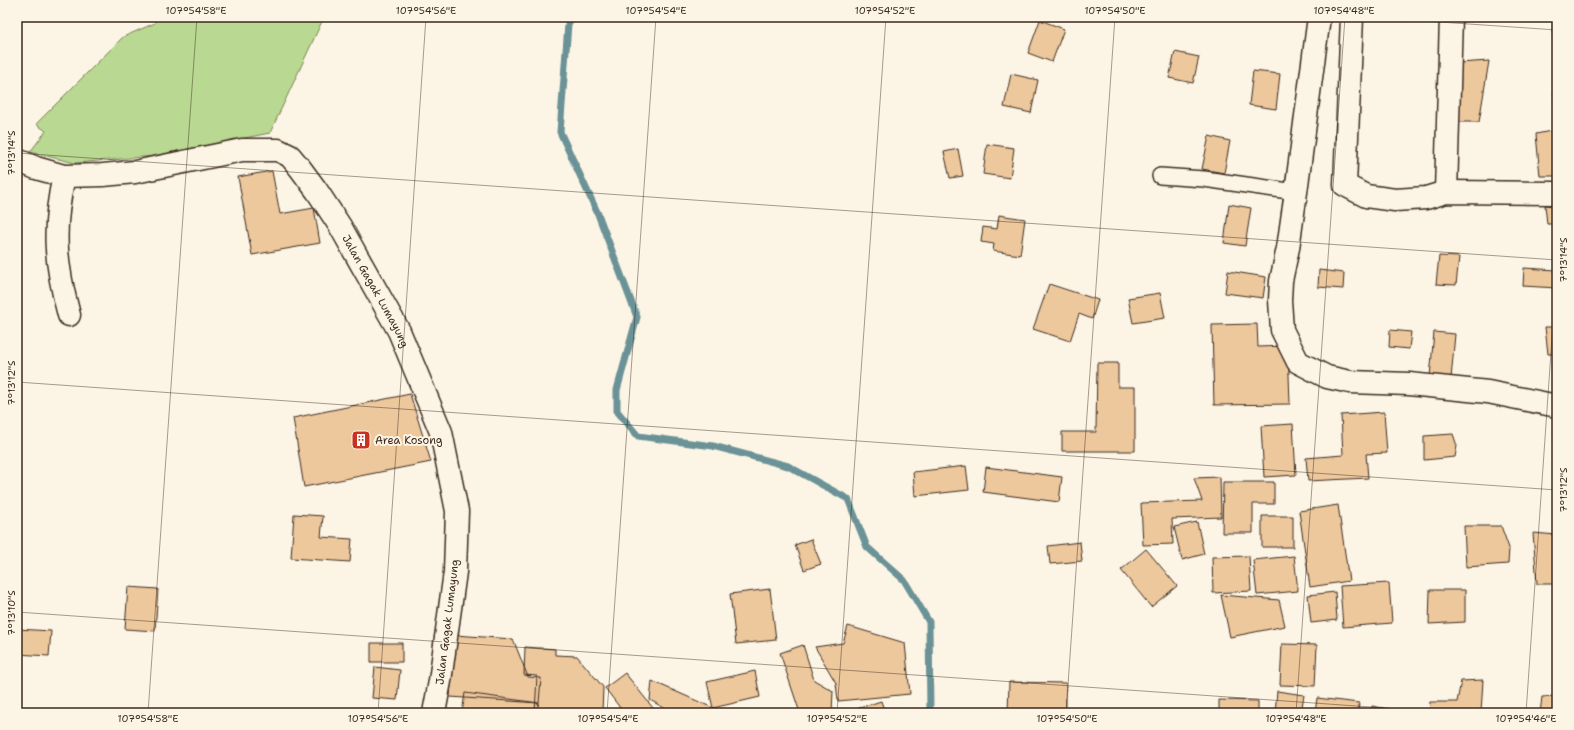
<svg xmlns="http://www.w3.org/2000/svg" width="1574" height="730" font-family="'Shantell Sans',sans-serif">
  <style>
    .green { fill: #b9d891; stroke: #7a8158 }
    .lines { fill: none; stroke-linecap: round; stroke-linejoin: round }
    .stream { stroke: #6a9297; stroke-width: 7 }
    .building { fill: #edc89d; stroke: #3b2a1e }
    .lane-casing { stroke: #3b2a1e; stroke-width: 18 }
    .street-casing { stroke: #3b2a1e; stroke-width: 25 }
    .lane { stroke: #fcf5e5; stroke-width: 15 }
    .street { stroke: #fcf5e5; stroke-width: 22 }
    .ticks { fill: none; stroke: #3b2a1e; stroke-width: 1; stroke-opacity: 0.45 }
    .labels { text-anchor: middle; stroke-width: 4; stroke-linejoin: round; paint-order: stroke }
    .street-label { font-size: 11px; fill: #3b2a1e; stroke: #fcf5e5 }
    .poi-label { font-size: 11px; fill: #3b2a1e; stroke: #fcf5e5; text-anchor: start }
    .neatline { fill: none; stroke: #3b2a1e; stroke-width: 1.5 }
    .ticks-label { font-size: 10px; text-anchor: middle; fill: #3b2a1e }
  </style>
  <rect width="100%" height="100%" fill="#fcf5e5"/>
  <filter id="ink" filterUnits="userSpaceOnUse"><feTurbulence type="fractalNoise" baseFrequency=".025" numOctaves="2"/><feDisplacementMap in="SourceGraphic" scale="8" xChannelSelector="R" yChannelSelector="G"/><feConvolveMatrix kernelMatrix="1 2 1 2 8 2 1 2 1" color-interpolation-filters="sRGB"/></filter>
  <g filter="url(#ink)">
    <!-- green -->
    <path class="green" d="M 154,17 L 324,17 L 270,133 L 153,156 L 75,163 L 30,152 L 46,131 L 36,124 L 123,37 L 155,23 Z"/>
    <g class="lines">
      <!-- stream -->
      <path class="stream" d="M 572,17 L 568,24 L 560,132 L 598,214 L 637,317 L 617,390 L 617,411 L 638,436 L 713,446 L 788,466 L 848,499 L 867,547 L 904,580 L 929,622 L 930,713"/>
    </g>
    <!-- building -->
    <path class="building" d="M 1372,17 L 1409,17 L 1409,21 L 1372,19 Z
      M 1553,17 L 1557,17 L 1557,40 L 1553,40 Z
      M 1040,20 L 1064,29 L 1052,62 L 1028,53 Z
      M 1175,52 L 1199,57 L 1193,83 L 1169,78 Z
      M 1489,61 L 1479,122 L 1455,122 L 1459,63 Z
      M 1253,71 L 1280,74 L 1276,109 L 1249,105 Z
      M 1011,74 L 1038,80 L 1031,113 L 1004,107 Z
      M 1557,77 L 1557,176 L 1540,176 L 1536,134 L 1556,130 L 1553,78 Z
      M 1209,136 L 1230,141 L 1224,173 L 1202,169 Z
      M 987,144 L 1014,148 L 1010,178 L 983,174 Z
      M 958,149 L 963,176 L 950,178 L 944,152 Z
      M 272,171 L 280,214 L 314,208 L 320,243 L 252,255 L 238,177 Z
      M 1229,204 L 1251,208 L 1245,246 L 1224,243 Z
      M 1545,205 L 1557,206 L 1557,224 L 1547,224 Z
      M 999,215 L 1025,219 L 1020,255 L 993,251 L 994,244 L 981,242 L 983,227 L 997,229 Z
      M 1439,256 L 1459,257 L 1456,285 L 1436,284 Z
      M 1524,268 L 1557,270 L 1557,288 L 1523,286 Z
      M 1319,270 L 1344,273 L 1343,289 L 1318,287 Z
      M 1228,271 L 1266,277 L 1263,298 L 1225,293 Z
      M 1049,284 L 1098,300 L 1092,319 L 1079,314 L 1070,341 L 1033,329 Z
      M 1160,293 L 1165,318 L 1133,323 L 1128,298 Z
      M 1257,324 L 1258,347 L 1288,346 L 1290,404 L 1214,405 L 1212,325 Z
      M 1545,327 L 1557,327 L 1557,354 L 1548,354 Z
      M 1390,330 L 1411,332 L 1409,349 L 1389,347 Z
      M 1434,332 L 1455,334 L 1451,379 L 1430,377 Z
      M 1097,363 L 1118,363 L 1118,387 L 1135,387 L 1135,451 L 1062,451 L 1062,432 L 1096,432 Z
      M 410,394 L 431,462 L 304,487 L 293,418 Z
      M 1384,412 L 1387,453 L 1366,454 L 1368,478 L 1308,481 L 1306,458 L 1343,455 L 1341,415 Z
      M 1293,424 L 1296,475 L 1264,477 L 1261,426 Z
      M 1453,434 L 1457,446 L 1455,457 L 1424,460 L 1424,436 Z
      M 966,466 L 969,490 L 915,496 L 913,472 Z
      M 986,467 L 1062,477 L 1059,502 L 983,492 Z
      M 1220,477 L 1221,517 L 1172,519 L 1173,544 L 1143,545 L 1141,503 L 1202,501 L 1194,478 Z
      M 1223,482 L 1274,482 L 1274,504 L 1253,504 L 1253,533 L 1222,533 Z
      M 1338,505 L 1349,581 L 1310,587 L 1299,511 Z
      M 294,514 L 323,516 L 321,537 L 352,539 L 350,562 L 291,558 Z
      M 1262,516 L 1293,516 L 1293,547 L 1262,547 Z
      M 1197,522 L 1204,554 L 1182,560 L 1174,527 Z
      M 1464,526 L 1501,526 L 1509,548 L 1508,564 L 1466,567 Z
      M 1533,533 L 1557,535 L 1557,584 L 1537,584 Z
      M 811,539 L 821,564 L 804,570 L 795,545 Z
      M 1080,542 L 1082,561 L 1050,564 L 1048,546 Z
      M 1146,549 L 1177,586 L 1151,607 L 1121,570 Z
      M 1249,556 L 1251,591 L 1213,593 L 1212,557 Z
      M 1294,556 L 1298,591 L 1257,595 L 1253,560 Z
      M 1389,583 L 1392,623 L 1343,627 L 1340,586 Z
      M 128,587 L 158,589 L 155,631 L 125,629 Z
      M 770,589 L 776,640 L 736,644 L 730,594 Z
      M 1430,590 L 1465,590 L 1465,622 L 1429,624 Z
      M 1335,592 L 1337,620 L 1311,623 L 1308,595 Z
      M 1221,595 L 1279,600 L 1285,626 L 1230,637 Z
      M 848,626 L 905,643 L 910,694 L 838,701 L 836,683 L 815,647 L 843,643 Z
      M 17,629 L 51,631 L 49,656 L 17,654 Z
      M 454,635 L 513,639 L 528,677 L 541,678 L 539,703 L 450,697 Z
      M 371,643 L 402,643 L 402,662 L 371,662 Z
      M 1282,644 L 1317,645 L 1315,686 L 1280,685 Z
      M 803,645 L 814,680 L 833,691 L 832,713 L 800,713 L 780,653 Z
      M 525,647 L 555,649 L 555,655 L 577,656 L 603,687 L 602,713 L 535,713 L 537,676 L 524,675 Z
      M 375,667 L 400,670 L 397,700 L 372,698 Z
      M 755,671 L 760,697 L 713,708 L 707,682 Z
      M 625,673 L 653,708 L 646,713 L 624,713 L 605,688 Z
      M 1483,680 L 1481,713 L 1429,713 L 1430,702 L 1457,702 L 1461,681 Z
      M 652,681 L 713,708 L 734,713 L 673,713 L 650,700 Z
      M 1009,682 L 1066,683 L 1066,713 L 1008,713 Z
      M 1277,691 L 1304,695 L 1301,713 L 1275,713 Z
      M 465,693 L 539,703 L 536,713 L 462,713 Z
      M 1557,696 L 1557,713 L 1540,713 L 1542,697 Z
      M 1317,698 L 1359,703 L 1358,713 L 1315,713 Z
      M 1219,700 L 1258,701 L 1258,713 L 1219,713 Z
      M 881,701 L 885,713 L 844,713 Z
      M 1372,706 L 1405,712 L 1405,713 L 1371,713 Z"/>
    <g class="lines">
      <!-- lane casing -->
      <g class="lane-casing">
        <path id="lane" d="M 1160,176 L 1204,179 L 1296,192"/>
      </g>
      <!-- street casing -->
      <g class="street-casing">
        <g id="street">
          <path d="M 1319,17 L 1296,192 L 1288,248 L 1281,281 L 1280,300 L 1282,330 L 1298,362 L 1327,377 L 1350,382 L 1409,384 L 1488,392 L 1557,406"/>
          <path d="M 1352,17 L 1345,185 L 1366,196 L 1395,200 L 1426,198 L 1446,192 L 1557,193"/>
          <path id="s1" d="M 17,160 L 36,168 L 64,176 L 103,175 L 135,172 L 242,150 L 278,150 L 290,156 L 300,168 L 317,191 L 340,226 L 399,331 L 441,432 L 457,511 L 455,572 L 440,681 L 434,713"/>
          <path d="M 64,176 C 52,228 55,263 69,315"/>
          <path d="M 1446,192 L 1451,17"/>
        </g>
      </g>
      <!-- lane -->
      <use href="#lane" class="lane"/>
      <!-- street -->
      <use href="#street" class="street"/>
    </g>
  </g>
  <!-- ticks -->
  <path class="ticks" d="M 1366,17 L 1557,30M 17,153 L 1557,260M 17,382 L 1557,490M 17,612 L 1456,713M 148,713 L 197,17M 378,713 L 426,17M 607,713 L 656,17M 837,713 L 886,17M 1066,713 L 1115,17M 1296,713 L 1345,17M 1526,713 L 1557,265"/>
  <!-- icons -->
  <defs>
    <g id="building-square" transform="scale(1)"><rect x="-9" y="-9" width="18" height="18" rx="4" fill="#c8321e" stroke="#fcf5e5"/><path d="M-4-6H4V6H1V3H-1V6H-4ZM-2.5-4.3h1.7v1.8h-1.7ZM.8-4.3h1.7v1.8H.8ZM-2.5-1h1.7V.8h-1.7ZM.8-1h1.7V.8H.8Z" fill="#fff"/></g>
  </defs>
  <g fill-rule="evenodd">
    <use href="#building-square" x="361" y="440"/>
  </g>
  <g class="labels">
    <!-- street labels -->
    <g class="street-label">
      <text dy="4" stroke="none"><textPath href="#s1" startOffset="440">Jalan Gagak Lumayung</textPath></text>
      <text transform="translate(447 622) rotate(-83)" y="4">Jalan Gagak Lumayung</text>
    </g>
    <!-- poi labels -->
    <g class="poi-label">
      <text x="375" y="444">Area Kosong</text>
    </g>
  </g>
  <!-- margin -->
  <rect width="1574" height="730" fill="none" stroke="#fcf5e5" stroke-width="44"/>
  <rect x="22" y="22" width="1530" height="686" class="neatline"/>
  <g class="ticks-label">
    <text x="196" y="14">107°54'58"E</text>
    <text x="426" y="14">107°54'56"E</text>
    <text x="656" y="14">107°54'54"E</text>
    <text x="885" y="14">107°54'52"E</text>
    <text x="1115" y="14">107°54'50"E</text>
    <text x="1344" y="14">107°54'48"E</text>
    <text transform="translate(11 153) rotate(-90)" y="4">7°13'14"S</text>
    <text transform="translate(1563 260) rotate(-90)" y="4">7°13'14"S</text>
    <text transform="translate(11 383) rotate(-90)" y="4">7°13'12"S</text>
    <text transform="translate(1563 490) rotate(-90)" y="4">7°13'12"S</text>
    <text transform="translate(11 613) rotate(-90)" y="4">7°13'10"S</text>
    <text x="148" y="722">107°54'58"E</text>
    <text x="378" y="722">107°54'56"E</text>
    <text x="608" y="722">107°54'54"E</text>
    <text x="837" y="722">107°54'52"E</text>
    <text x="1067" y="722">107°54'50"E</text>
    <text x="1296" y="722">107°54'48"E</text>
    <text x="1526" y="722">107°54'46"E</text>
  </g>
</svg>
